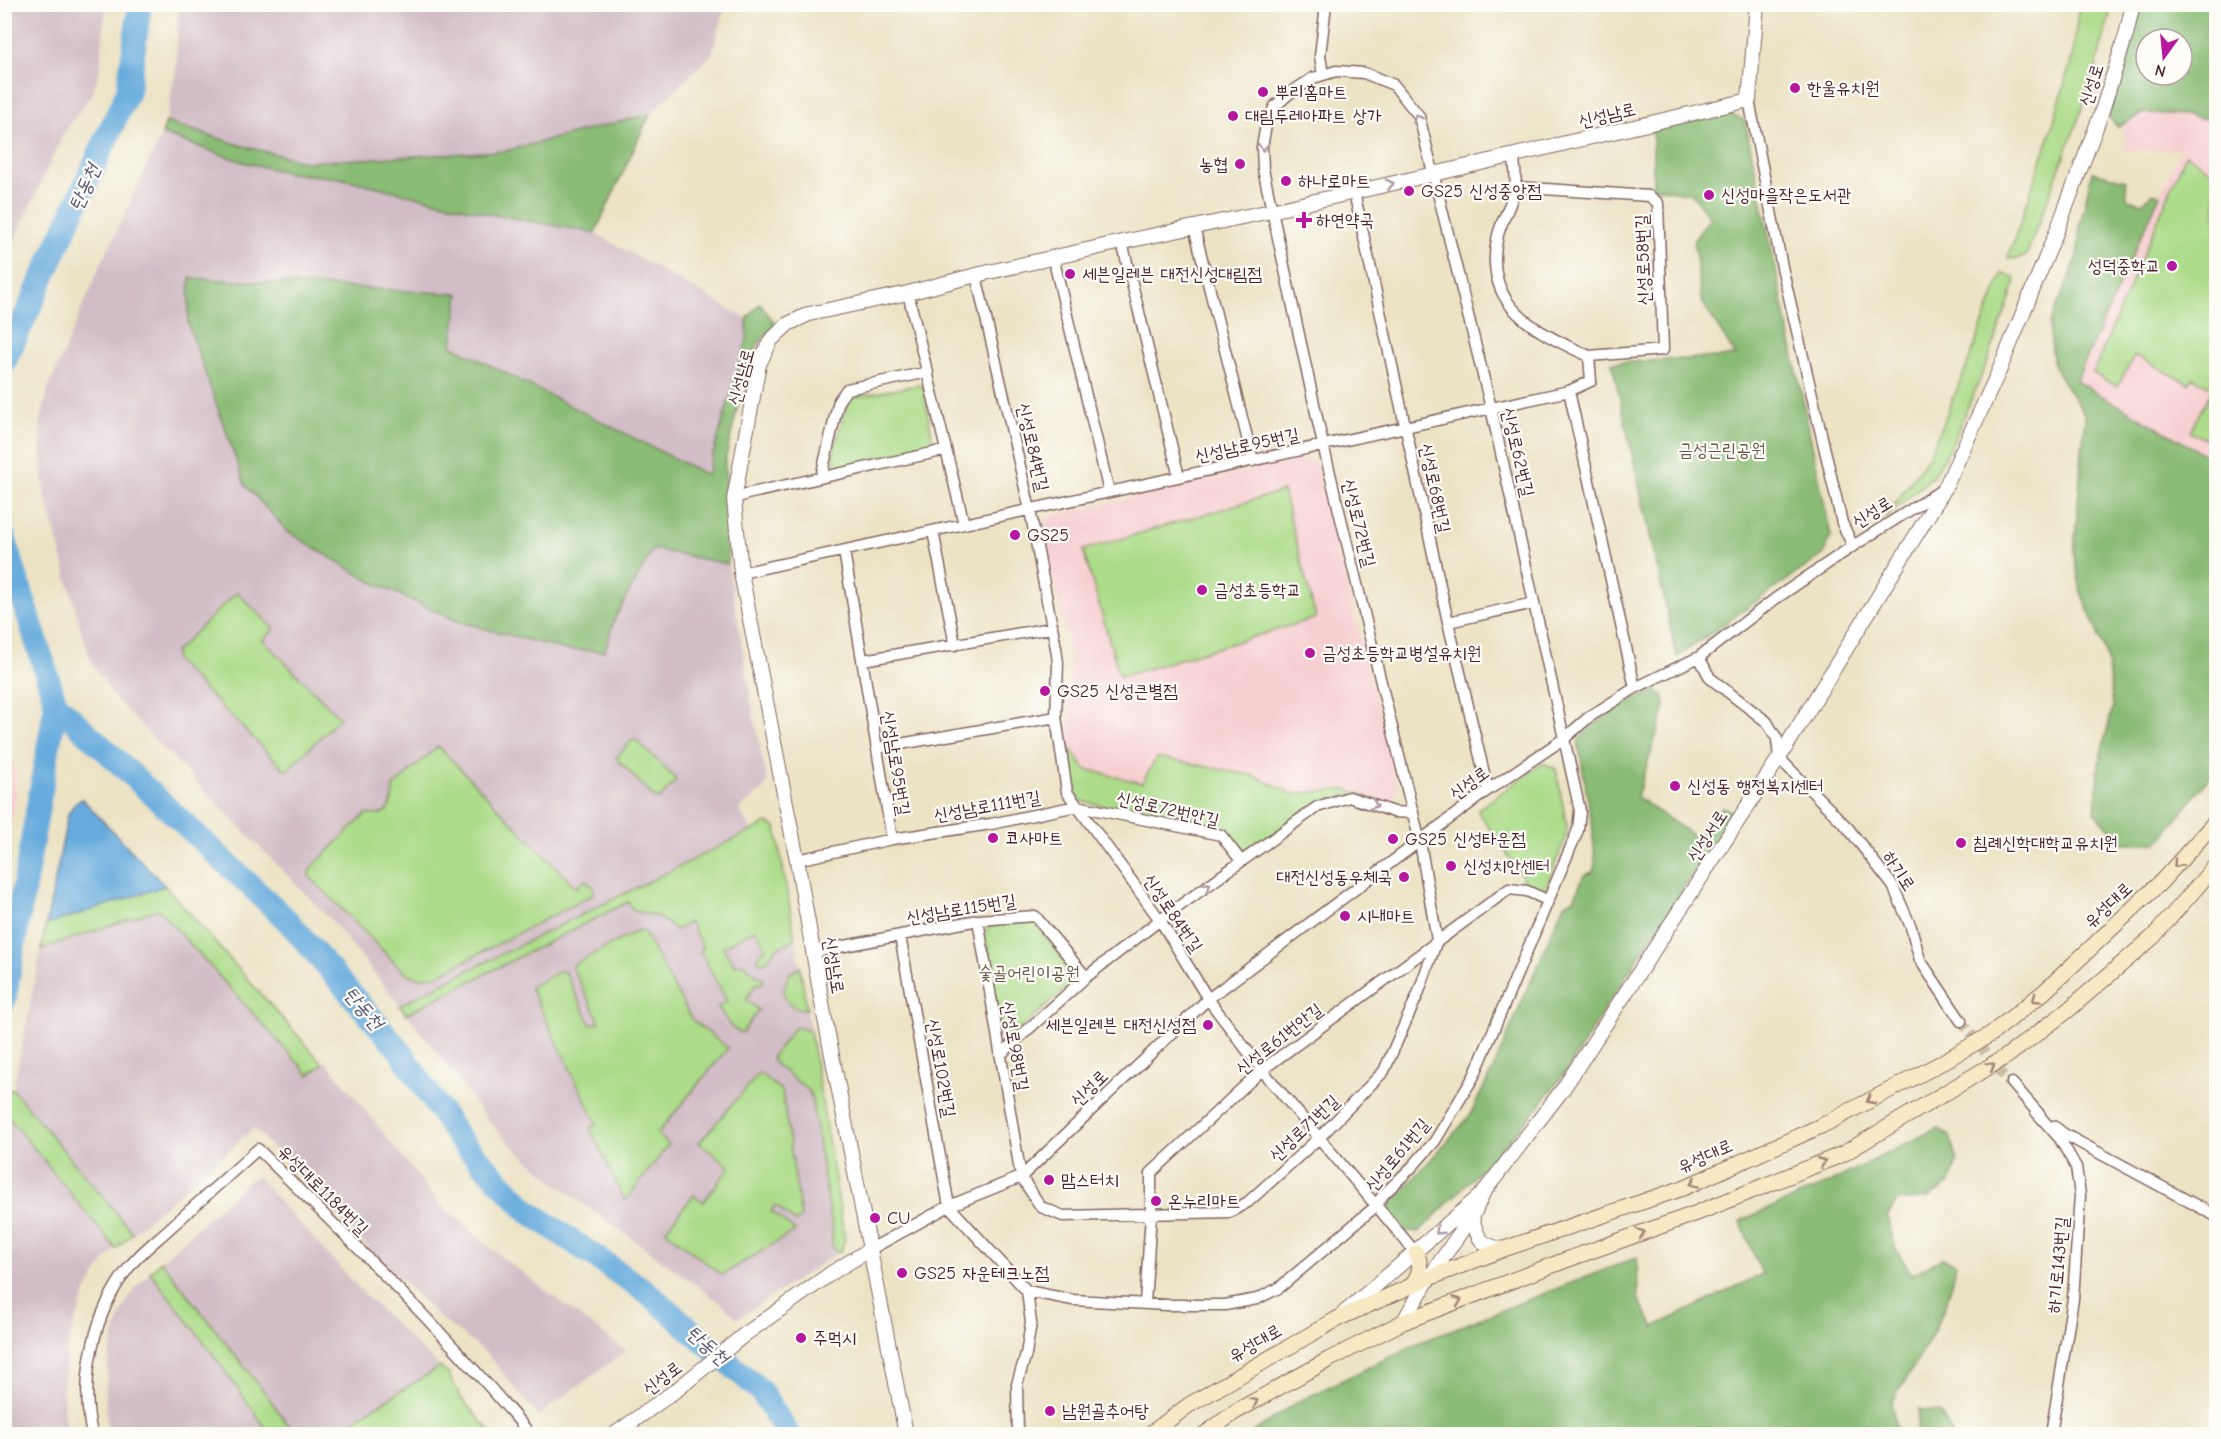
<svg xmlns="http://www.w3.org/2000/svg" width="2221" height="1439" font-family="'Comic Neue','Poor Story',sans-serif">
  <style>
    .built { fill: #f7cfd1 }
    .industrial { fill: #d2bdc6 }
    .green { fill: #acdc89; stroke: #7b7e5a; stroke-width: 1.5 }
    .forest { fill: #89bc75; stroke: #6a6e50; stroke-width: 1.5; fill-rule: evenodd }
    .water { fill: #67acdd; stroke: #586684; stroke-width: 1.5 }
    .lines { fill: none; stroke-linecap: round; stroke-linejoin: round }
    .river { stroke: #67acdd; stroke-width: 24 }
    .minor-tunnel { stroke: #ccbca5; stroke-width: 10; stroke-dasharray: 10 5; stroke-linecap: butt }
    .minor-casing { stroke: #836461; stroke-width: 13 }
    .tertiary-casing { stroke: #836461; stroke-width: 16 }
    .secondary-casing { stroke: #836461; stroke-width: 17 }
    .minor { stroke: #fff; stroke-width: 10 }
    .tertiary { stroke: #fff; stroke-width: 14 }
    .secondary { stroke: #f8e8c3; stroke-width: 15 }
    .oneway { stroke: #ae9aa0 }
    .oneway2 { stroke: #a18477 }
    .poi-dot { fill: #b5179e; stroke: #fdfcf7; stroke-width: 2 }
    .labels { text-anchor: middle; stroke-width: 4.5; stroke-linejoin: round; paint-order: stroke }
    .street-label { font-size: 18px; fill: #4a1f2b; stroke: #fdfcf7 }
    .poi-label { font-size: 18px; fill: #4a1f2b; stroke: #fdfcf7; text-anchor: start }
    .park-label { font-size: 18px; fill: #675847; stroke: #fdfcf7 }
    .water-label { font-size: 20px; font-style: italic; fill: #565772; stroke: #fdfcf7 }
  </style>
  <rect width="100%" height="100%" fill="#fdfcf7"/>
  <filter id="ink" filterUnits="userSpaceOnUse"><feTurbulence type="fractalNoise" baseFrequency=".0167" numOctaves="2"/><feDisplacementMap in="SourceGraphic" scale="12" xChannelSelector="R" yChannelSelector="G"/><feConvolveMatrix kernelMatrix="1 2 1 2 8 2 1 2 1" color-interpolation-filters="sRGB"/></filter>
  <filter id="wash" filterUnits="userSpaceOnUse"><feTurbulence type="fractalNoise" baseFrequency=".008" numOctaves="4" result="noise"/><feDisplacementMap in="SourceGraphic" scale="24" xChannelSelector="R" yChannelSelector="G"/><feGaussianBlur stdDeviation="1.35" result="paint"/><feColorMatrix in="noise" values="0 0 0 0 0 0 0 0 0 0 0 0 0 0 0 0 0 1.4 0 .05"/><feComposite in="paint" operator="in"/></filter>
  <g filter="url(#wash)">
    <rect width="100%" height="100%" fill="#ece3c4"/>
    <!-- built -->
    <path class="built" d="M 2143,113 L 2187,115 L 2216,121 L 2216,461 L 2076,381 L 2181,149 L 2126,151 L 2122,125 Z
      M 1302,458 L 1316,464 L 1398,788 L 1393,800 L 1378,801 L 1346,789 L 1293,794 L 1255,776 L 1142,784 L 1085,769 L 1069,746 L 1070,653 L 1042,528 L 1047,517 Z
      M 5,725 L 14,765 L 16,796 L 5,854 Z"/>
    <!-- industrial -->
    <path class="industrial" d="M 5,4 L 106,5 L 100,70 L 92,94 L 64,133 L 5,261 Z
      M 179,5 L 728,5 L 723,14 L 712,54 L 650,114 L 505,151 L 307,162 L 243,146 L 166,122 L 176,67 Z
      M 162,134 L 243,162 L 289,173 L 340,178 L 495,215 L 595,233 L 747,319 L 747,339 L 708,475 L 451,345 L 459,294 L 370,581 L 457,621 L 566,650 L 605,651 L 614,620 L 653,549 L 728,564 L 756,728 L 768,782 L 762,790 L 739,809 L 752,831 L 767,823 L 776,827 L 845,1239 L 841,1251 L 740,1317 L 737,1318 L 721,1303 L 556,1184 L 515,1148 L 491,1124 L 404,1010 L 331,920 L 116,700 L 93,665 L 82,634 L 44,490 L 40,424 L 48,389 L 96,275 Z
      M 158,908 L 309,1075 L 326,1061 L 440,1204 L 504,1259 L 626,1351 L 538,1416 L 485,1352 L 439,1317 L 377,1257 L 254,1128 L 133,1233 L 13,1090 L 41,949 Z
      M 5,1113 L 116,1249 L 104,1262 L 87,1290 L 68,1341 L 63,1390 L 64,1416 L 68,1434 L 5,1434 Z
      M 257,1177 L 369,1299 L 440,1367 L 330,1434 L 295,1434 L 266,1394 L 161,1261 L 249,1180 Z
      M 150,1272 L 207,1346 L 269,1434 L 108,1434 L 105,1397 L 108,1362 L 115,1330 L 124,1307 L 136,1287 Z"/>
    <!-- green -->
    <path class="green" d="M 2079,5 L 2112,5 L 2092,83 L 2026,256 L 2017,259 L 2008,258 L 2051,132 L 2073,54 Z
      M 2186,154 L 2216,174 L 2216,445 L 2190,431 L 2213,388 L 2193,378 L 2189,384 L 2135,355 L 2117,387 L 2093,373 Z
      M 2002,274 L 2013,277 L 2016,281 L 1988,360 L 1950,449 L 1933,476 L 1884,519 L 1929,456 L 1966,368 Z
      M 917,385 L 923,387 L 933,440 L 930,446 L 839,467 L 834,465 L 834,448 L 849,398 Z
      M 1283,491 L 1316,618 L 1120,677 L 1083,550 Z
      M 237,592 L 274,629 L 263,640 L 340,718 L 286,771 L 175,660 L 175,652 Z
      M 636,740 L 675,778 L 675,782 L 659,799 L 655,798 L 616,758 L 631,741 Z
      M 438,746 L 576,888 L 585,879 L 594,888 L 594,894 L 438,975 L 419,978 L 404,972 L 309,876 L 310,869 L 366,814 C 388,818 393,807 393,787 Z
      M 1069,746 L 1085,769 L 1142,783 L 1157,757 L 1255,776 L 1293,794 L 1346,789 L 1378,801 L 1347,794 L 1246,852 L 1238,851 L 1222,831 L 1081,801 L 1076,794 Z
      M 1543,763 L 1556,769 L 1567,827 L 1565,840 L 1543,894 L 1520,885 L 1523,877 L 1477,810 Z
      M 767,823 L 776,827 L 795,939 L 777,948 L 763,964 L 758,960 L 759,954 L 766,949 L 756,929 L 723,947 L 734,965 L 742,963 L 764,980 L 761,984 L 757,983 L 746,999 L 758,1010 L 742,1033 L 732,1028 L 718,1007 L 727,1001 L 700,951 L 703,948 L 690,922 L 676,930 L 657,916 L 634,911 L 628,902 L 406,1014 L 400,1006 L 421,994 Z
      M 165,886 L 323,1064 L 309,1075 L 158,909 L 41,949 L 46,925 Z
      M 1033,921 L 1072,969 L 1072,983 L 1012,1037 L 1006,1037 L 1001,1033 L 984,933 L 991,925 Z
      M 639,930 L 643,931 L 692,1020 L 728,1048 L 657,1134 L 669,1144 L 625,1201 L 590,1128 L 597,1124 L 530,987 L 560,971 L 565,972 L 591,1025 L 600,1022 L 572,967 L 574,964 Z
      M 800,967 L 807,1009 C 793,1009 788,1004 783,992 L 789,974 Z
      M 795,1027 L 810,1031 L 845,1239 L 841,1251 L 837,1251 L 832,1246 L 832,1228 L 811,1096 L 809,1091 L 774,1063 L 772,1057 Z
      M 759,1073 L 782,1091 L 801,1218 L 795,1222 L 775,1205 L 771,1211 L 795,1231 L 722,1275 L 667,1232 L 666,1229 L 694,1195 L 703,1202 L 730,1167 L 699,1143 Z
      M 5,1089 L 13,1090 L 133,1233 L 116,1249 L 5,1113 Z
      M 161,1261 L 266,1394 L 295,1434 L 270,1434 L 207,1346 L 150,1272 Z
      M 440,1367 L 449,1375 L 461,1398 L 492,1434 L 330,1434 Z"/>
    <!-- forest -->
    <path class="forest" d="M 2142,5 L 2216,5 L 2216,121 L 2187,115 L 2143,113 L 2118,127 L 2108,117 ZM 2146,39 L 2182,39 L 2182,75 L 2146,75 Z
      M 650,114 L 595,233 L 495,215 L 340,178 L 289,173 L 243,162 L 162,134 L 166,122 L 243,146 L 307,162 L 505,151 Z
      M 1731,114 L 1745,121 L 1831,536 L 1824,554 L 1677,657 L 1612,363 L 1736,356 L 1701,300 L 1694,240 L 1710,218 L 1692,194 L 1653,187 L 1653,130 Z
      M 2092,172 L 2126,180 L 2127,199 L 2142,203 L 2153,193 L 2160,195 L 2076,381 L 2216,461 L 2216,769 L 2158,843 L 2122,843 L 2095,812 L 2099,762 L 2113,706 L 2106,654 L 2081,592 L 2074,553 L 2085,415 L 2054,367 L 2049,325 L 2077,259 L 2080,225 Z
      M 190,278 L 459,294 L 452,346 L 707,475 L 747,339 L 747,319 L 760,303 L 776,325 L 758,344 L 745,376 L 725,461 L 728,564 L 653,549 L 614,620 L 605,651 L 566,650 L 457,621 L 370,581 L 288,532 L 245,485 L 188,324 Z
      M 1655,691 C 1664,694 1665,698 1665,707 L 1637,797 L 1697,838 L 1722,807 L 1733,812 L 1609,1002 L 1570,1066 L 1539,1106 L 1506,1144 L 1419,1232 L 1404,1231 L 1389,1214 L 1389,1206 L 1469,1117 L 1493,1069 L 1563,906 L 1574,899 L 1584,875 L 1593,872 C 1598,860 1592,844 1593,831 L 1578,741 C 1595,721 1629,698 1655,691 Z
      M 1937,1128 L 1950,1136 L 1957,1162 L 1950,1182 L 1928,1198 L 1897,1201 L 1887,1217 L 1896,1250 L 1912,1274 L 1943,1258 L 1956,1264 C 1948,1317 1919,1358 1891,1403 L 1898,1434 L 1250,1434 L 1298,1402 L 1418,1343 L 1637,1257 L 1638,1298 L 1654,1327 L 1762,1274 L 1740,1221 L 1829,1183 Z
      M 1918,1409 L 1939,1412 L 1953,1434 L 1917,1434 Z"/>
    <!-- water -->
    <path class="water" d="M 82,799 L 165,886 L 46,925 L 68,814 L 74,804 Z"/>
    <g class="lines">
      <!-- river -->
      <path class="river" d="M 4,363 L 128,91 L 140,4
        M 4,538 L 56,704 L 287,920 L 401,1052 L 459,1139 L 528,1211 L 648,1293 L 760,1390 L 788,1434
        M 4,1001 L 56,704"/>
    </g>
  </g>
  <g filter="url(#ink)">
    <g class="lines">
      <!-- minor-tunnel -->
      <path class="minor-tunnel" d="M 1961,1021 L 2008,1082 L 2012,1083"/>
      <!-- minor casing -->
      <g class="minor-casing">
        <path id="minor" d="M 1323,75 L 1320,56 L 1326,4
          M 1749,100 L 1782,267 L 1842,523 L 1853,546
          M 1514,155 C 1514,165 1517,178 1515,188 C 1512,204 1502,219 1498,235 C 1481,306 1535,331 1589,356 L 1591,381 L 1569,391 L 1635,688
          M 1515,187 L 1649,196 L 1658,203 L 1663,350 L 1589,356
          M 1354,192 L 1448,622 L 1488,790
          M 1194,227 L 1253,461
          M 1122,242 L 1179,477
          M 1053,257 L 1109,492
          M 976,275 L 1030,510 L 1056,648 L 1058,663 L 1056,717 L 1067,792 L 1160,920 L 1208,999 L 1262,1070 L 1416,1253
          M 908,293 L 964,524
          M 821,477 L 839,400 L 847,389 L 928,372
          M 734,499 L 747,494 L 946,450
          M 933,531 L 955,645
          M 844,551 L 892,839
          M 741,573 L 1569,391
          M 1448,622 L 1534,603
          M 1699,657 L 1710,678 L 1767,722 L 1777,739 L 1779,758 L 1848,828 L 1893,886 L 1911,927 L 1920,960 L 1961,1021
          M 863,660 L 1051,628
          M 877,748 L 1056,717
          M 797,860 L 892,839 L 991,824 L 1077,806 L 1221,835 L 1241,861
          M 900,936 L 949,1206 L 1027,1291 L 1073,1300 L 1167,1305 L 1225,1305 L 1257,1299 L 1279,1288 L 1376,1206 L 1383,1195 L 1412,1167 L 1435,1141 L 1474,1076 L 1578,830 L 1580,811 L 1491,408 L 1419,116 L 1394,85 L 1364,73 L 1336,71 L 1313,78 L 1290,93 L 1275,106 L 1266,125 L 1262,147 L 1263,169 L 1323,445 L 1420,842 L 1437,940 L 1418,994 L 1384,1071 L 1320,1137 L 1248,1202 L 1230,1212 L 1063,1216 L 1041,1207 L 1021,1177 L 978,920
          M 814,952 L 978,920 L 1035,916 L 1086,977
          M 1000,1055 L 1086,977 L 1160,920 L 1317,807 L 1349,797 L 1394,812 L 1413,813
          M 2012,1083 L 2040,1115
          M 2036,1112 L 2060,1139 L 2076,1167 L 2080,1195 L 2073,1299 L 2051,1434
          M 2054,1126 L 2064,1134 L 2216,1216
          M 869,1250 L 949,1206 L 1021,1177 L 1208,999 L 1488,790 L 1565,738 L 1589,717 L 1635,688 L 1699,657 L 1775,599 L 1853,546 L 1945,488
          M 1145,1303 L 1151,1214 L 1151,1173 L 1262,1070 L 1509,889 L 1527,891 L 1547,900
          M 92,1434 C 79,1378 94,1311 130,1266 C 141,1252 157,1240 170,1228 C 199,1202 229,1175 258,1149 C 351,1241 446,1333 530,1434
          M 1018,1434 L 1017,1384 L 1026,1354 L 1031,1323 L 1027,1291"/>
      </g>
      <!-- tertiary casing -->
      <g class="tertiary-casing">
        <path id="tertiary" d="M 1472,1218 C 1478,1240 1481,1246 1504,1249
          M 1344,1313 L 1481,1195
          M 1403,1322 L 1429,1278 L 1464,1227 L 1472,1218 L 1483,1193 L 1563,1089 L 1779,758 L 1945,488 L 1999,371 L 2056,233 L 2100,117 L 2126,35 L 2133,4
          M 615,1434 L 679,1388 L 744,1335 L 833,1272 L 869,1250
          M 906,1434 L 824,1014 L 797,860 L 741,573 L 734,499 L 759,364 L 771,340 L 788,324 L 809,314 L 908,293 L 976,275 L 1122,242 L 1271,211 L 1434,174 L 1749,100 L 1757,4"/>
      </g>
      <!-- secondary casing -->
      <g class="secondary-casing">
        <path id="secondary" d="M 1412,1286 C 1419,1274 1423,1266 1416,1253
          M 1150,1434 L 1189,1405 L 1337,1319 L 1429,1278 L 1504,1249 L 1683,1188 L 1821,1126 L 1932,1068 L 1991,1034 L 2044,992 L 2161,882 L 2216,821
          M 1205,1434 L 1235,1412 L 1328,1360 L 1403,1322 L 1566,1260 L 1697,1213 L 1843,1154 L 2007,1056 L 2067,1011 L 2153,937 L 2216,865"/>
      </g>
      <!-- minor -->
      <use href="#minor" class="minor"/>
      <!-- tertiary -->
      <use href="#tertiary" class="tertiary"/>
      <!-- secondary -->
      <use href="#secondary" class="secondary"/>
    </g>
    <!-- one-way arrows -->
    <defs><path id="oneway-chevron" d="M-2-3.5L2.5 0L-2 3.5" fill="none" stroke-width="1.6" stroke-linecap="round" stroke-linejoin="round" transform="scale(1.5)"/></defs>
    <g class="oneway">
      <use href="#oneway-chevron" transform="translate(1417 118) rotate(-115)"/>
      <use href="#oneway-chevron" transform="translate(1263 147) rotate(94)"/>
      <use href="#oneway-chevron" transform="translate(1390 184) rotate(-13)"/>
      <use href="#oneway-chevron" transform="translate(1374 805) rotate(19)"/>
      <use href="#oneway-chevron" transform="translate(1207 886) rotate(-36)"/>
      <use href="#oneway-chevron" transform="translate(1439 1231) rotate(137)"/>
    </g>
    <g class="oneway2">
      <use href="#oneway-chevron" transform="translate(2177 864) rotate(132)"/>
      <use href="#oneway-chevron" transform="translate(2036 999) rotate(142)"/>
      <use href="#oneway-chevron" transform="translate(1991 1066) rotate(-32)"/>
      <use href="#oneway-chevron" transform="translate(1870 1100) rotate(152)"/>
      <use href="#oneway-chevron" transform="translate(1822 1162) rotate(-22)"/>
      <use href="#oneway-chevron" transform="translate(1694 1183) rotate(156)"/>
      <use href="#oneway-chevron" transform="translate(1641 1233) rotate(-20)"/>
      <use href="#oneway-chevron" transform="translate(1458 1301) rotate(-21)"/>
      <use href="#oneway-chevron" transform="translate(1254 1402) rotate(-29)"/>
    </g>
  </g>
  <!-- markers -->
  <g class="poi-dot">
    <circle cx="1795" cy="88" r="6"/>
    <circle cx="1263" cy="92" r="6"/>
    <circle cx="1233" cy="116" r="6"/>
    <circle cx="1240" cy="164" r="6"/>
    <circle cx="1286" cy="181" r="6"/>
    <circle cx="1409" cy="191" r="6"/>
    <circle cx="1709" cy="195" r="6"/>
    <path d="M1301 211h6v6h6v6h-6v6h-6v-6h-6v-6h6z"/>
    <circle cx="2172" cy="266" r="6"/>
    <circle cx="1070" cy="274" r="6"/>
    <circle cx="1015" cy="535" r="6"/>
    <circle cx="1202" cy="590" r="6"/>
    <circle cx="1310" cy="653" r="6"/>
    <circle cx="1045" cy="691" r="6"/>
    <circle cx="1675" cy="786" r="6"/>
    <circle cx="993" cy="838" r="6"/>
    <circle cx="1393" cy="839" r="6"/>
    <circle cx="1961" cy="843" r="6"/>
    <circle cx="1451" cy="866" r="6"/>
    <circle cx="1404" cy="877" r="6"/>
    <circle cx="1345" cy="916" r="6"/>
    <circle cx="1208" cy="1025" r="6"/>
    <circle cx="1049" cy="1180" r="6"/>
    <circle cx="1156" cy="1201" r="6"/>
    <circle cx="875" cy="1218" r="6"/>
    <circle cx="902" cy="1273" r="6"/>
    <circle cx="801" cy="1338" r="6"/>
    <circle cx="1050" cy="1411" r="6"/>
  </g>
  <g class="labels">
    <!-- street labels -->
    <g class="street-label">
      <text transform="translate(2091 85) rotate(-72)" y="6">신성로</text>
      <text transform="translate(1607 115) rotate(-13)" y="6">신성남로</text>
      <text transform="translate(1643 260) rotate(-92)" y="6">신성로58번길</text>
      <text transform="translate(741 377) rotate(-75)" y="6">신성남로</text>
      <text transform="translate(1247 445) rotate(-12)" y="6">신성남로95번길</text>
      <text transform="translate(1033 447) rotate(77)" y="6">신성로84번길</text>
      <text transform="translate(1518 452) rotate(77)" y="6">신성로62번길</text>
      <text transform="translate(1435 488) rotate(78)" y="6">신성로68번길</text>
      <text transform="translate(1872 512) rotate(-32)" y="6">신성로</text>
      <text transform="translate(1359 523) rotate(76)" y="6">신성로72번길</text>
      <text transform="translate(896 763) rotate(81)" y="6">신성남로95번길</text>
      <text transform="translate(1469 783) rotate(-36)" y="6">신성로</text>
      <text transform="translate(987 806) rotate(-10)" y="6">신성남로111번길</text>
      <text transform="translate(1168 809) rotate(13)" y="6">신성로72번안길</text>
      <text transform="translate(1707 836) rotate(-57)" y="6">신성서로</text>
      <text transform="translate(1899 871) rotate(57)" y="6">하기로</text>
      <text transform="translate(2108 905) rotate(-43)" y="6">유성대로</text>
      <text transform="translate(961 909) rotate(-9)" y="6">신성남로115번길</text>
      <text transform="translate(1173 913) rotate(56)" y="6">신성로84번길</text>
      <text transform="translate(834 965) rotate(81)" y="6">신성남로</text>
      <text transform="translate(1279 1039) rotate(-38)" y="6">신성로61번안길</text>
      <text transform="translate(1015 1046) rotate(80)" y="6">신성로98번길</text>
      <text transform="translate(941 1068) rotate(80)" y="6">신성로102번길</text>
      <text transform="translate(1089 1088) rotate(-44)" y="6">신성로</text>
      <text transform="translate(1304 1128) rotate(-43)" y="6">신성로71번길</text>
      <text transform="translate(1397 1155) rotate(-50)" y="6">신성로61번길</text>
      <text transform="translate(1705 1156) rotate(-24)" y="6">유성대로</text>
      <text transform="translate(323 1190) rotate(45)" y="6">유성대로1184번길</text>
      <text transform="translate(2058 1265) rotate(-85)" y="6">하기로143번길</text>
      <text transform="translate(1255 1343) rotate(-30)" y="6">유성대로</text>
      <text transform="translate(662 1378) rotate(-37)" y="6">신성로</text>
    </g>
    <!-- poi labels -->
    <g class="poi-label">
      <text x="1807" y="94">한울유치원</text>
      <text x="1275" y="98">뿌리홈마트</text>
      <text x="1245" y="122">대림두레아파트 상가</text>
      <text x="1228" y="170" text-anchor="end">농협</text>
      <text x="1298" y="187">하나로마트</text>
      <text x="1421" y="197">GS25 신성중앙점</text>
      <text x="1721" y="201">신성마을작은도서관</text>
      <text x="1316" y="226">하연약국</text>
      <text x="2160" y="272" text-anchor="end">성덕중학교</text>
      <text x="1082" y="280">세븐일레븐 대전신성대림점</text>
      <text x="1027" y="541">GS25</text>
      <text x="1214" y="596">금성초등학교</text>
      <text x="1322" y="659">금성초등학교병설유치원</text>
      <text x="1057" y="697">GS25 신성큰별점</text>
      <text x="1687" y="792">신성동 행정복지센터</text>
      <text x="1005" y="844">코사마트</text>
      <text x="1405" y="845">GS25 신성타운점</text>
      <text x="1973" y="849">침례신학대학교유치원</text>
      <text x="1463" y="872">신성치안센터</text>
      <text x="1392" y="883" text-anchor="end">대전신성동우체국</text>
      <text x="1357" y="922">시내마트</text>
      <text x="1196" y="1031" text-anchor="end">세븐일레븐 대전신성점</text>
      <text x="1061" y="1186">맘스터치</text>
      <text x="1168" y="1207">온누리마트</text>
      <text x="887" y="1224">CU</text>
      <text x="914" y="1279">GS25 자운테크노점</text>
      <text x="813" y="1344">주먹시</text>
      <text x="1062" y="1417">남원골추어탕</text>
    </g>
    <!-- park labels -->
    <g class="park-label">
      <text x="1722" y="456">금성근린공원</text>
      <text x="1029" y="979">숯골어린이공원</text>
    </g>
    <!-- water labels -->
    <g class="water-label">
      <text transform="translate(84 187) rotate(-66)" y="7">탄동천</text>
      <text transform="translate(364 1008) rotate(49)" y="7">탄동천</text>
      <text transform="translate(708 1345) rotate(41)" y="7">탄동천</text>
    </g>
  </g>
  <!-- margin -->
  <rect width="2221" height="1439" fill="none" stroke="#fdfcf7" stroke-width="24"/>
  <!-- north arrow -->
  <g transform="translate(2164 57) rotate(195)"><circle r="28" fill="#fdfcf7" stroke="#b5a4a5" stroke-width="1.5"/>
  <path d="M0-4.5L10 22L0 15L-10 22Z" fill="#b5179e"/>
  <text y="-9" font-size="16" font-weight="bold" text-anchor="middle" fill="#4a1f2b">N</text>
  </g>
</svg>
